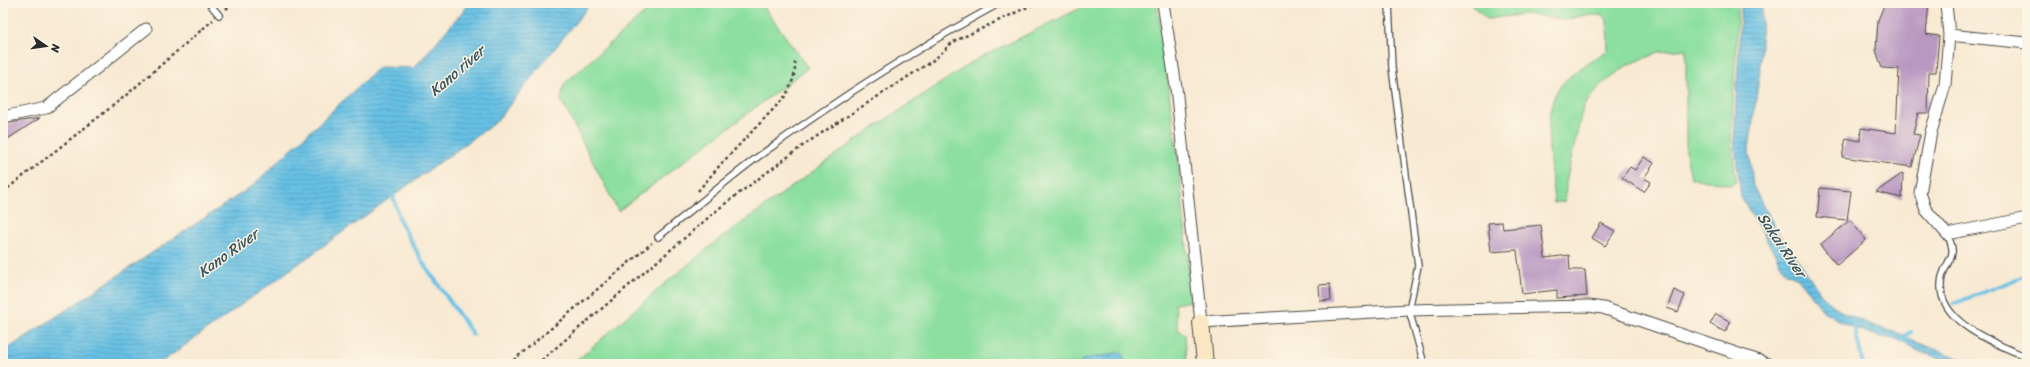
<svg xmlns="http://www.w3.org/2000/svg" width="2030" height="367" font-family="Sriracha,sans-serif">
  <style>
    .grass { fill: #8cdfa0; stroke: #5c8566 }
    .water { fill: url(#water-rules); stroke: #497688 }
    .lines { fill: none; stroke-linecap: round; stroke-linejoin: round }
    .stream { stroke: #67c1e5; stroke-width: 4 }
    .building { fill: #b997c1 }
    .lane-casing { stroke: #4a4844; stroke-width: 8 }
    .street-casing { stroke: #4a4844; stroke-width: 13 }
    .secondary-casing { stroke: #4a4844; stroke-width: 18 }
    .path { stroke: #4a4844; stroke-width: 2.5; stroke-dasharray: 3 3; stroke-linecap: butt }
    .lane { stroke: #fff; stroke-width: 5.5 }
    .street { stroke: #fff; stroke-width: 11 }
    .secondary { stroke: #fbe7c3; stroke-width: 16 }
    .labels { text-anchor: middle; stroke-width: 3; stroke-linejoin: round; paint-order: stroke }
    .water-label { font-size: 15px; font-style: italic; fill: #3d5863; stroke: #fcf5e5 }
  </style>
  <defs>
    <pattern id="water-rules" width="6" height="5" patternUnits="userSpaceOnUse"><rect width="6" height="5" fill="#67c1e5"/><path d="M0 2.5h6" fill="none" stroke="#559dba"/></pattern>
  </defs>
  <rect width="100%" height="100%" fill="#fcf5e5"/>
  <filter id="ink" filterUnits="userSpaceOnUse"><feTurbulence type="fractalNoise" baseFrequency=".025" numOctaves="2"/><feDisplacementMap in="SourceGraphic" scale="8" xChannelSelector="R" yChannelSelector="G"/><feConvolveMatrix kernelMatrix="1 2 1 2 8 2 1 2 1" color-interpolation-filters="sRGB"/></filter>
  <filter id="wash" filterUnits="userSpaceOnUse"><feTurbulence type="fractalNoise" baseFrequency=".012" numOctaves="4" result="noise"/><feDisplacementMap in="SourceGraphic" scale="16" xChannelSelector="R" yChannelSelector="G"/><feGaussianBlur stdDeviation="0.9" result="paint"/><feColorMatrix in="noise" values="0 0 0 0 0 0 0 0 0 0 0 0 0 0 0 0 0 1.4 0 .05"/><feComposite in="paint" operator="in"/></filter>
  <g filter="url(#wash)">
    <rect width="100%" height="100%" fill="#f8e9d2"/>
    <!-- grass -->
    <path class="grass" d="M 656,3 L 761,3 L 808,68 L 618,211 L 561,100 L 564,84 Z
      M 1091,3 L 1157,3 L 1179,167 L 1192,301 L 1175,304 L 1178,329 L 1185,335 L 1187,364 L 573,364 L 656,291 L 717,241 L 866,133 L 977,59 Z
      M 1469,3 L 1738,3 L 1731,141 L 1736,182 L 1731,185 L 1691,178 L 1686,154 L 1686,49 L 1659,52 L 1626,66 L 1600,86 L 1583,107 L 1566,182 L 1565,201 L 1554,203 C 1552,171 1540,115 1559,88 C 1568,74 1594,60 1608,50 L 1607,20 L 1602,15 L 1585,15 L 1564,20 L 1525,14 L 1487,19 Z"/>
    <!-- water -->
    <path class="water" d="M 470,3 L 591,3 L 496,122 L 159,364 L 3,364 L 3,352 L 251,187 L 379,67 L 414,68 Z
      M 1741,3 L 1761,3 L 1762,8 L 1760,70 L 1749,149 L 1753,186 L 1783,242 L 1801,264 L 1823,297 L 1843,313 L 1877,327 L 1901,334 L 1916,342 L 1975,364 L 1964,364 L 1937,357 L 1920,352 L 1899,340 L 1876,336 L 1843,323 L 1823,311 L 1798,278 L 1786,273 L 1741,197 L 1734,141 Z
      M 1122,352 L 1125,364 L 1082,364 L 1081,360 Z"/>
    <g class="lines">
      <!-- stream -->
      <path class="stream" d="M 392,192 L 400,221 L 422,261 L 473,335
        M 1953,304 L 2027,275
        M 1854,325 L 1863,364
        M 1901,338 L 1911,332"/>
    </g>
    <g id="blocks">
      <!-- building -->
      <path class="building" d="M 1885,3 L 1929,3 L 1926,34 L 1939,36 L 1936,72 L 1929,72 L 1928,113 L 1918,113 L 1913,134 L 1920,135 L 1912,167 L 1842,157 L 1846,138 L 1860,141 L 1861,128 L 1896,133 L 1899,69 L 1882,68 L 1876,50 L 1878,20 Z
        M 40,118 L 3,142 L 3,124 Z
        M 1644,157 L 1654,163 L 1644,178 L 1651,182 L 1644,192 L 1622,178 L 1630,167 L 1635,170 Z
        M 1903,173 L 1902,198 L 1876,192 Z
        M 1820,188 L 1851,191 L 1847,220 L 1817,217 Z
        M 1850,220 L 1866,240 L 1837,265 L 1820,245 Z
        M 1502,222 L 1503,229 L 1541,225 L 1545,258 L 1569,255 L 1570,270 L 1585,270 L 1587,296 L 1557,298 L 1557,290 L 1522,294 L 1517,250 L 1491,252 L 1488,223 Z
        M 1601,223 L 1615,231 L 1605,246 L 1592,238 Z
        M 1330,284 L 1331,300 L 1320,301 L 1319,285 Z
        M 1674,290 L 1685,295 L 1678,312 L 1667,308 Z
        M 1716,314 L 1731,322 L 1725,332 L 1710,324 Z"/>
    </g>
  </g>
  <g filter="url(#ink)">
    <use href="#blocks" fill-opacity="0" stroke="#4a4844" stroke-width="1"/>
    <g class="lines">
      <!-- lane casing -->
      <g class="lane-casing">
        <path id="lane" d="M 209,3 L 219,15
          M 1389,3 L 1392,68 L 1418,266 L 1409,310 L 1424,364
          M 1947,234 C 1959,258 1947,258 1942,277 C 1932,321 1996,344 2027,357
          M 658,237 C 691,211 722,184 755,159 C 833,102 915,49 1000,3"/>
      </g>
      <!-- street casing -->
      <g class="street-casing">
        <path id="street" d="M 1163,3 L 1176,87 L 1201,322 L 1409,310 L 1589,306 L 1603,308 L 1768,364
          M 1946,3 L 1949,35 L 1945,85 L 1931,132 L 1920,193 L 1926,210 L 1947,234 L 2027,218
          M 1949,35 L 2027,43
          M 3,117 L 46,108 L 146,29"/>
      </g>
      <!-- secondary casing -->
      <g class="secondary-casing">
        <path id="secondary" d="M 1201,322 L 1205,364"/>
      </g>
      <!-- path -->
      <path class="path" d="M 1081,3 L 1083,7
        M 226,9 L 233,3
        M 698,191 L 721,164 L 783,99 C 791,88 796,75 795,61
        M 3,192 L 124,97 L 213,20
        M 509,364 L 652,243
        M 537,364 L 722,206 L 805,144 L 935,59 L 953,42 L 1036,3"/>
      <!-- lane -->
      <use href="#lane" class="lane"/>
      <!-- street -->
      <use href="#street" class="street"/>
      <!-- secondary -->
      <use href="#secondary" class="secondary"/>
    </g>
  </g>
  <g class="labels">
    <!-- water labels -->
    <g class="water-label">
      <text transform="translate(457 71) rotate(-41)" y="5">Kano river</text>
      <text transform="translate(1782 245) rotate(56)" y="5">Sakai River</text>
      <text transform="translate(228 253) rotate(-36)" y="5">Kano River</text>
    </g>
  </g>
  <!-- margin -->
  <rect width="2030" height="367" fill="none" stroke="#fcf5e5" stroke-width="16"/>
  <!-- north arrow -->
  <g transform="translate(46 46) rotate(103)" stroke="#fcf5e5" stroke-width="3" paint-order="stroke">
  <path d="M0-3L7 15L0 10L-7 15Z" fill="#2b2b2b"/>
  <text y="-6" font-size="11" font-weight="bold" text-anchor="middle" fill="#2b2b2b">N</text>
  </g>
</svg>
